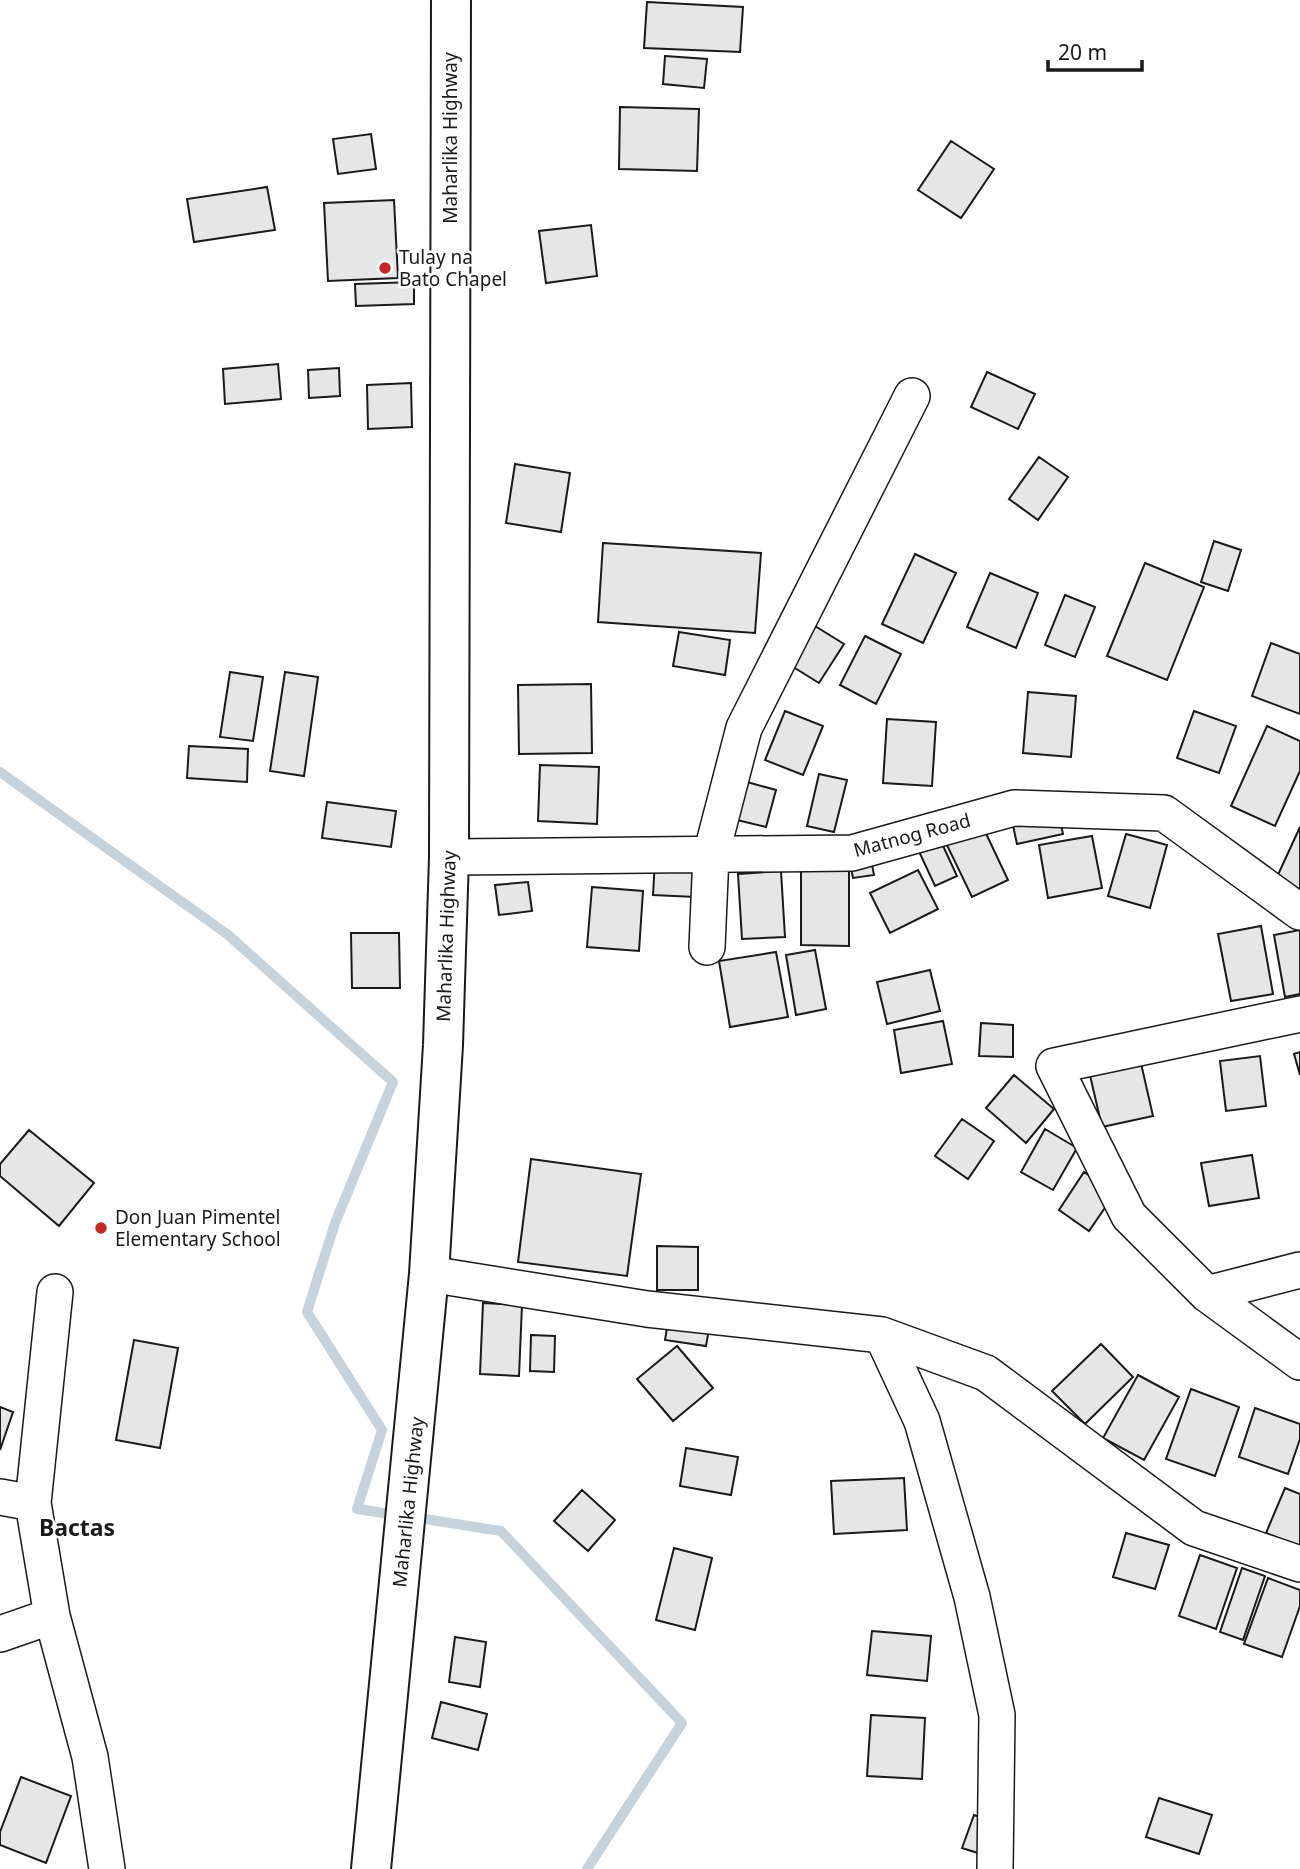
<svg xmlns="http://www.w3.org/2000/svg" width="1300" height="1869" font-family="'Noto Sans',sans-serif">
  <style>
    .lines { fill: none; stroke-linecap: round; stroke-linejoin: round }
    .stream { stroke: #c6d2dc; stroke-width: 10 }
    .building { fill: #e6e6e6; stroke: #1a1a1a; stroke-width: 2 }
    .minor-casing { stroke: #1a1a1a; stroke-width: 38 }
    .highway-casing { stroke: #1a1a1a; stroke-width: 42 }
    .minor { stroke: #fff; stroke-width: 35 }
    .highway { stroke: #fff; stroke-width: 38 }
    .poi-dot { fill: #c62828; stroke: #fff; stroke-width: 2.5 }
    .labels { text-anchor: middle; stroke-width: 5; stroke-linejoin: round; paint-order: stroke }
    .street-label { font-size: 19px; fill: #1a1a1a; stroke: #fff }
    .poi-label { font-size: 19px; fill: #1a1a1a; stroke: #fff; text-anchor: start }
    .quarter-label { font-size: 23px; font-weight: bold; fill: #1a1a1a; stroke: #fff }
  </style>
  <rect width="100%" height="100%" fill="#fff"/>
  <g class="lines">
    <!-- stream -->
    <path class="stream" d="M 0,772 L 227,934 L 393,1082 L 335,1223 L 307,1312 L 382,1430 L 357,1509 L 397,1515
      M 412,1517 L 501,1531 L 682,1723 L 587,1869"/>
  </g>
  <!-- building -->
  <path class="building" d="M 647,2 L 743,7 L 740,52 L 644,48 Z
    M 665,56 L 707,59 L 704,88 L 663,84 Z
    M 620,107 L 699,109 L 697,171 L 619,169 Z
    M 371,134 L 376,169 L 338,174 L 333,139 Z
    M 951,141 L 994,169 L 961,218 L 918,190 Z
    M 267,187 L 275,230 L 194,242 L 187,199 Z
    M 394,200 L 398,278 L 328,281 L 324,203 Z
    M 591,225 L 597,276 L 546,283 L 539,231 Z
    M 414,282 L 414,304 L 356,306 L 355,284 Z
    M 278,364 L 281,399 L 225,404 L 223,369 Z
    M 339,368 L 340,396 L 309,398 L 308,370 Z
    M 987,372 L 1035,394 L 1018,429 L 971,407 Z
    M 411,383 L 412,427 L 368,429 L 367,385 Z
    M 1039,457 L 1068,477 L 1038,520 L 1009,499 Z
    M 515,464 L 570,473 L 561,532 L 506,523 Z
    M 1214,541 L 1241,550 L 1228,591 L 1201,582 Z
    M 603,543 L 761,553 L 755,633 L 598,622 Z
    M 915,554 L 956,573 L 923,643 L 882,624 Z
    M 1145,563 L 1204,587 L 1167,680 L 1107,656 Z
    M 990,573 L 1038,593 L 1016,648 L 967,627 Z
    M 1065,595 L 1095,607 L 1075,657 L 1045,645 Z
    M 815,626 L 844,644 L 819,683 L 790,665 Z
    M 679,632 L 730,640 L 725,675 L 673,666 Z
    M 865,636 L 901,654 L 876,704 L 840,685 Z
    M 1271,643 L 1300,654 L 1300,714 L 1252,696 Z
    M 230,672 L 263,677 L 253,741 L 220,737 Z
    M 285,672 L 318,677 L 304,776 L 270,771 Z
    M 591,684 L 592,753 L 519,754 L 518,685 Z
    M 1028,692 L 1076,696 L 1071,757 L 1023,753 Z
    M 785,711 L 823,726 L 803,775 L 765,760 Z
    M 1194,711 L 1236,726 L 1219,773 L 1177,758 Z
    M 887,719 L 936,722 L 932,786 L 883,783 Z
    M 1267,726 L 1300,741 L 1300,771 L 1275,826 L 1231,806 Z
    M 189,746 L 248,749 L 247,782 L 187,778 Z
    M 540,765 L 599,767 L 597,824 L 538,821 Z
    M 819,774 L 847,780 L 834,832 L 807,826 Z
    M 747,782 L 776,790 L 766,827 L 737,820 Z
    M 327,802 L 396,811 L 391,847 L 322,838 Z
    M 1058,811 L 1063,834 L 1017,844 L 1012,821 Z
    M 982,825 L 1008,880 L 972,897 L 945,841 Z
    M 1300,827 L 1300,889 L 1276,879 Z
    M 1126,834 L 1167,845 L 1150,908 L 1108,896 Z
    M 938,835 L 957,876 L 935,886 L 916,845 Z
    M 1092,836 L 1102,888 L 1048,898 L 1039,845 Z
    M 870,854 L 874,875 L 853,878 L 849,857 Z
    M 655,860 L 697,863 L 695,897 L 653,895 Z
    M 801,867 L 849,868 L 849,946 L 801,945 Z
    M 918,870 L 938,909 L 890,933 L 870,893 Z
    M 781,871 L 785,937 L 742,939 L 738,874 Z
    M 528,882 L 532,911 L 499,915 L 495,885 Z
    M 592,887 L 643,891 L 639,951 L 587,947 Z
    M 1261,926 L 1273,994 L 1231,1001 L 1218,934 Z
    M 1300,930 L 1300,994 L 1285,997 L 1274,935 Z
    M 351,933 L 399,933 L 400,988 L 352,988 Z
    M 815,950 L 826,1009 L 796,1015 L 786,955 Z
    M 776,952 L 788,1017 L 730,1027 L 719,961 Z
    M 930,970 L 940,1011 L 887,1024 L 877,982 Z
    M 943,1021 L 952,1064 L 901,1073 L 894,1030 Z
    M 981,1023 L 1013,1025 L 1013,1057 L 979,1056 Z
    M 1300,1052 L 1300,1075 L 1294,1054 Z
    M 1260,1056 L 1266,1106 L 1226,1111 L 1220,1061 Z
    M 1140,1059 L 1153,1116 L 1102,1127 L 1089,1071 Z
    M 1014,1075 L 1054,1109 L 1026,1143 L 986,1108 Z
    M 962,1119 L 994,1141 L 968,1179 L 935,1156 Z
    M 1045,1129 L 1077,1148 L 1053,1190 L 1021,1172 Z
    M 29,1130 L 94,1183 L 59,1226 L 0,1176 L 0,1164 Z
    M 1252,1155 L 1259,1198 L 1209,1206 L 1201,1163 Z
    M 531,1159 L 641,1174 L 627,1276 L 518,1262 Z
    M 1084,1172 L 1115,1193 L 1089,1231 L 1059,1210 Z
    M 657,1246 L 698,1247 L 698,1290 L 657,1290 Z
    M 483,1303 L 522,1305 L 519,1376 L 480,1374 Z
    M 669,1316 L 710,1323 L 706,1346 L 665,1340 Z
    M 531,1335 L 555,1336 L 554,1372 L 530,1371 Z
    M 134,1340 L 178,1348 L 160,1448 L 116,1440 Z
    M 1101,1344 L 1133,1377 L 1085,1424 L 1052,1391 Z
    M 677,1346 L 713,1388 L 673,1421 L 637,1379 Z
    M 1138,1375 L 1179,1397 L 1144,1460 L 1103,1438 Z
    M 1191,1389 L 1239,1407 L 1215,1476 L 1166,1459 Z
    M 0,1407 L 13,1412 L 0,1450 Z
    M 1255,1408 L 1300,1424 L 1300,1439 L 1288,1474 L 1239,1457 Z
    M 686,1448 L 738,1457 L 731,1495 L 680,1486 Z
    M 904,1478 L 907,1530 L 834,1534 L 831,1481 Z
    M 1285,1488 L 1300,1494 L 1300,1547 L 1266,1533 Z
    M 582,1490 L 615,1520 L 588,1551 L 554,1521 Z
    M 1126,1533 L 1169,1545 L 1155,1589 L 1113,1577 Z
    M 674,1548 L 712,1558 L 695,1630 L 656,1620 Z
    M 1200,1555 L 1237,1568 L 1216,1629 L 1179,1616 Z
    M 1242,1568 L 1265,1576 L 1243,1640 L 1220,1632 Z
    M 1268,1578 L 1300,1590 L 1300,1606 L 1282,1657 L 1244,1644 Z
    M 872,1631 L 931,1636 L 927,1681 L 867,1675 Z
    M 455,1637 L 486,1642 L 480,1687 L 449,1682 Z
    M 441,1702 L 487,1714 L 478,1750 L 432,1738 Z
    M 871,1715 L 925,1718 L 922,1779 L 867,1776 Z
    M 21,1777 L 71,1796 L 46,1863 L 0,1845 L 0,1832 Z
    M 1159,1798 L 1212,1815 L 1199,1854 L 1146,1837 Z
    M 974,1815 L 992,1822 L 981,1854 L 962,1848 Z"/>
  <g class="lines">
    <!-- minor casing -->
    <g class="minor-casing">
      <path id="minor" d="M 449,857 L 852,853 L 1014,808 L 1164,813 L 1300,912
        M 707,947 L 711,855 L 744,728 L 912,396
        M 1300,1014 L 1054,1066 L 1129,1216 L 1207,1294 L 1300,1362
        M 429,1274 L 647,1309 L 882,1335 L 986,1373 L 1194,1528 L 1300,1564
        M 1207,1294 L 1300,1270
        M 882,1335 L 922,1421 L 972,1597 L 997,1715 L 995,1869
        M 0,1497 L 33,1503 L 52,1616 L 90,1757 L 107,1869
        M 33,1503 L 55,1292
        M 0,1634 L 52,1616"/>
    </g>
    <!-- highway casing -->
    <g class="highway-casing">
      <path id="highway" d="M 371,1869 L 429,1274 L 443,1045 L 449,857 L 451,0"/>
    </g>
    <!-- minor -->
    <use href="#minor" class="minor"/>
    <!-- highway -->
    <use href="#highway" class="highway"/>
  </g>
  <!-- markers -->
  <g class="poi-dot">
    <circle cx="385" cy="268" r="7"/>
    <circle cx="101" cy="1228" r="7"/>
  </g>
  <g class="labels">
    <!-- street labels -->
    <g class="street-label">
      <text transform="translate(450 138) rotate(-90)" y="7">Maharlika Highway</text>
      <text transform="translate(912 835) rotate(-15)" y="7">Matnog Road</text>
      <text transform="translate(446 936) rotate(-88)" y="7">Maharlika Highway</text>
      <text transform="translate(408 1502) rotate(-84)" y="7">Maharlika Highway</text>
    </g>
    <!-- poi labels -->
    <g class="poi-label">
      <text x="399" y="264">Tulay na<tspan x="399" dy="22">Bato Chapel</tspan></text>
      <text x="115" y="1224">Don Juan Pimentel<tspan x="115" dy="22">Elementary School</tspan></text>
    </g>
    <!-- quarter labels -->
    <g class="quarter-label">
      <text x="77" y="1536">Bactas</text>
    </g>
  </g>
  <!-- scale -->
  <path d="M1048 60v10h94v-10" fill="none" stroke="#1a1a1a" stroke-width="3.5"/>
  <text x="1058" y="60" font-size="21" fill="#1a1a1a" stroke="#ffffff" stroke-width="5" paint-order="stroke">20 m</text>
</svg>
